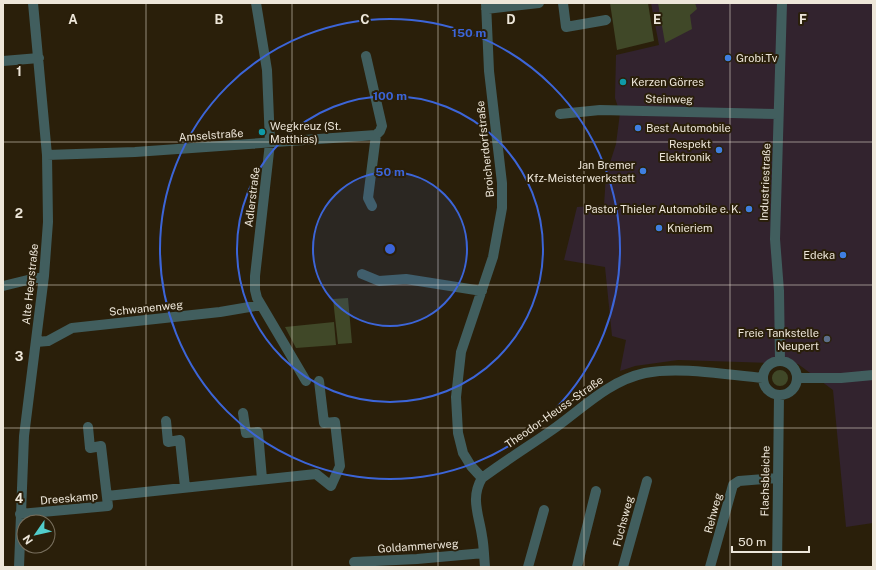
<svg xmlns="http://www.w3.org/2000/svg" width="876" height="570" font-family="'Public Sans',sans-serif">
  <style>
    .industrial { fill: #32232e }
    .green { fill: #404828 }
    .lines { fill: none; stroke-linecap: round; stroke-linejoin: round }
    .minor { stroke: #415e5e; stroke-width: 10 }
    .grid { fill: none; stroke: #ede6d9; stroke-width: 1; stroke-opacity: 0.55 }
    .ring { fill: none; stroke: #3c65d8; stroke-width: 2 }
    .shop-dot { fill: #3f7fe0; stroke: #2a1f0a; stroke-width: 1.5 }
    .culture-dot { fill: #0f9aa8; stroke: #2a1f0a; stroke-width: 1.5 }
    .service-dot { fill: #5c6f8a; stroke: #2a1f0a; stroke-width: 1.5 }
    .labels { text-anchor: middle; stroke-width: 4; stroke-linejoin: round; paint-order: stroke }
    .poi-label { font-size: 11px; fill: #ede6d9; stroke: #2a1f0a; text-anchor: start }
    .street-label { font-size: 11px; fill: #ede6d9; stroke: #2a1f0a }
    .grid-label { font-size: 13px; text-anchor: middle; font-weight: bold; fill: #ede6d9; stroke: #2a1f0a; stroke-width: 4; stroke-linejoin: round; paint-order: stroke }
    .centre { fill: #3c65d8; stroke: #2a1f0a; stroke-width: 2 }
    .ring-label { font-size: 12px; text-anchor: middle; font-weight: bold; fill: #3c65d8; stroke: #2a1f0a; stroke-width: 4; stroke-linejoin: round; paint-order: stroke }
  </style>
  <rect width="100%" height="100%" fill="#2a1f0a"/>
  <!-- industrial -->
  <path class="industrial" d="M 651,3 L 873,3 L 873,523 L 846,527 L 833,390 L 798,364 L 678,360 L 635,366 L 620,371 L 626,340 L 612,336 L 605,267 L 564,260 L 577,207 L 604,205 L 606,175 L 616,144 L 620,113 L 615,98 L 616,55 L 659,45 Z"/>
  <!-- green -->
  <path class="green" d="M 610,3 L 648,3 L 654,41 L 617,50 Z
    M 658,3 L 695,3 L 697,9 L 690,15 L 692,29 L 665,43 Z
    M 348,298 L 352,343 L 338,344 L 333,299 Z
    M 334,322 L 336,345 L 296,348 L 285,327 Z
    M772 378a8 8 0 1 1 16 0a8 8 0 1 1-16 0Z"/>
  <g class="lines">
    <!-- minor -->
    <path class="minor" d="M 256,3 L 267,70 L 270,143 L 255,276 L 255,290 L 257,298 L 306,381
      M 563,3 L 566,27 L 606,20
      M 486,9 L 539,3
      M 366,56 L 382,126 L 380,131 L 376,135
      M 3,61 L 39,58
      M 560,114 L 600,110 L 778,114
      M 47,155 L 135,152 L 376,135
      M 372,206 L 368,198 L 376,135
      M 362,274 L 379,281 L 406,279 L 482,291
      M 3,286 L 44,276
      M 36,342 L 48,341 L 72,328 L 220,312 L 261,305
      M 780,361 L 779,291 L 775,239 L 782,3
      M763 378a17 17 0 1 1 34 0a17 17 0 1 1-34 0Z
      M 797,378 L 841,378 L 873,375
      M 243,413 L 246,433 L 258,432 L 262,479
      M 166,421 L 168,442 L 180,440 L 185,487
      M 482,478 L 471,466 L 463,453 L 458,433 L 456,397 L 461,352 L 493,257 L 502,208 L 502,183 L 489,71 L 486,3
      M 107,496 L 316,474 L 331,486 L 340,466 L 335,422 L 324,423 L 319,381
      M 20,514 L 108,506 L 101,446 L 90,448 L 88,427
      M 354,562 L 417,559 L 484,553
      M 19,567 L 24,436 L 44,276 L 48,222 L 47,155 L 33,3
      M 485,567 C 484,557 484,546 482,536 C 479,515 470,498 482,478 C 505,461 529,446 552,430 C 582,409 608,381 645,373 C 680,366 727,375 763,378
      M 528,567 L 544,510
      M 577,567 L 596,491
      M 623,567 L 647,481
      M 710,567 L 733,485 L 739,481 L 777,478
      M 777,567 L 779,395"/>
  </g>
  <!-- grid -->
  <path class="grid" d="M 146,3 L 146,567M 292,3 L 292,567M 438,3 L 438,567M 584,3 L 584,567M 730,3 L 730,567M 3,142 L 873,142M 3,285 L 873,285M 3,428 L 873,428"/>
  <!-- distance rings -->
  <circle cx="390" cy="249" r="77" fill="#3c65d8" fill-opacity=".12"/>
  <g class="ring">
    <circle cx="390" cy="249" r="77"/>
    <circle cx="390" cy="249" r="153"/>
    <circle cx="390" cy="249" r="230"/>
  </g>
  <!-- markers -->
  <g class="shop-dot">
    <circle cx="728" cy="58" r="4"/>
    <circle cx="638" cy="128" r="4"/>
    <circle cx="719" cy="150" r="4"/>
    <circle cx="643" cy="171" r="4"/>
    <circle cx="749" cy="209" r="4"/>
    <circle cx="659" cy="228" r="4"/>
    <circle cx="843" cy="255" r="4"/>
  </g>
  <g class="culture-dot">
    <circle cx="623" cy="82" r="4"/>
    <circle cx="262" cy="132" r="4"/>
  </g>
  <circle class="service-dot" cx="827" cy="339" r="4"/>
  <g class="labels">
    <!-- poi labels -->
    <g class="poi-label">
      <text x="736" y="62">Grobi.Tv</text>
      <text x="631" y="86">Kerzen Görres</text>
      <text x="270" y="130">Wegkreuz (St.<tspan x="270" dy="13">Matthias)</tspan></text>
      <text x="646" y="132">Best Automobile</text>
      <text x="711" y="148" text-anchor="end">Respekt<tspan x="711" dy="13">Elektronik</tspan></text>
      <text x="635" y="169" text-anchor="end">Jan Bremer<tspan x="635" dy="13">Kfz-Meisterwerkstatt</tspan></text>
      <text x="741" y="213" text-anchor="end">Pastor Thieler Automobile e. K.</text>
      <text x="667" y="232">Knieriem</text>
      <text x="835" y="259" text-anchor="end">Edeka</text>
      <text x="819" y="337" text-anchor="end">Freie Tankstelle<tspan x="819" dy="13">Neupert</tspan></text>
    </g>
    <!-- street labels -->
    <g class="street-label">
      <text transform="translate(669 99) rotate(1)" y="4">Steinweg</text>
      <text transform="translate(211 135) rotate(-4)" y="4">Amselstraße</text>
      <text transform="translate(485 149) rotate(-96)" y="4">Broicherdorfstraße</text>
      <text transform="translate(765 182) rotate(-88)" y="4">Industriestraße</text>
      <text transform="translate(252 197) rotate(-83)" y="4">Adlerstraße</text>
      <text transform="translate(30 284) rotate(-84)" y="4">Alte Heerstraße</text>
      <text transform="translate(146 308) rotate(-6)" y="4">Schwanenweg</text>
      <text transform="translate(554 412) rotate(-35)" y="4">Theodor-Heuss-Straße</text>
      <text transform="translate(765 481) rotate(-89)" y="4">Flachsbleiche</text>
      <text transform="translate(69 498) rotate(-5)" y="4">Dreeskamp</text>
      <text transform="translate(713 513) rotate(-75)" y="4">Rehweg</text>
      <text transform="translate(623 521) rotate(-75)" y="4">Fuchsweg</text>
      <text transform="translate(418 546) rotate(-4)" y="4">Goldammerweg</text>
    </g>
  </g>
  <g class="grid-label">
    <text x="73" y="24">A</text>
    <text x="219" y="24">B</text>
    <text x="365" y="24">C</text>
    <text x="511" y="24">D</text>
    <text x="657" y="24">E</text>
    <text x="803" y="24">F</text>
    <text x="19" y="76">1</text>
    <text x="19" y="218">2</text>
    <text x="19" y="361">3</text>
    <text x="19" y="503">4</text>
  </g>
  <circle cx="390" cy="249" r="6" class="centre"/>
  <g class="ring-label">
    <text x="469" y="37">150 m</text>
    <text x="390" y="100">100 m</text>
    <text x="390" y="176">50 m</text>
  </g>
  <!-- border -->
  <rect width="876" height="570" fill="none" stroke="#ede6d9" stroke-width="8"/>
  <!-- north arrow -->
  <g transform="translate(36 534) rotate(236)"><circle r="19" fill="#2a1f0a" stroke="#786f5d"/>
  <path d="M0-3L7 15L0 10L-7 15Z" fill="#52cdcb"/>
  <text y="-6" font-size="11" font-weight="bold" text-anchor="middle" fill="#ede6d9">N</text>
  </g>
  <!-- scale -->
  <path d="M732 546v6h77v-6" fill="none" stroke="#ede6d9" stroke-width="2"/>
  <text x="738" y="546" font-size="12" fill="#ede6d9" stroke="#2a1f0a" stroke-width="3" paint-order="stroke">50 m</text>
</svg>
